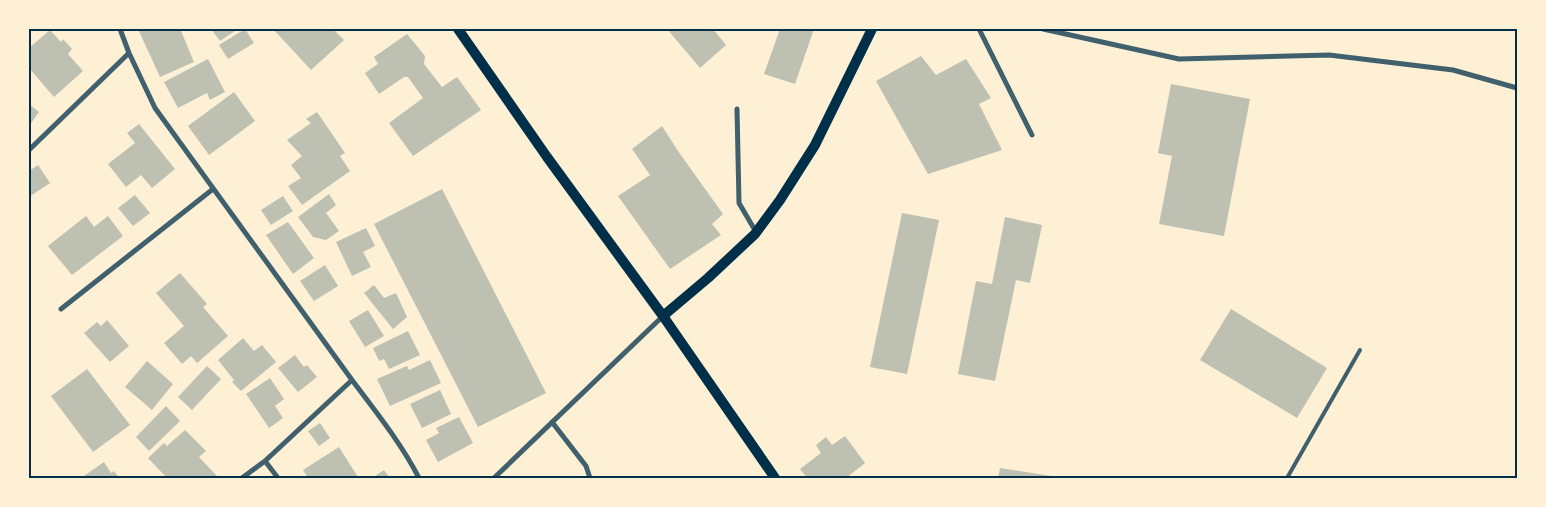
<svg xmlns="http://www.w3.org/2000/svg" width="1546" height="507" font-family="'Public Sans',sans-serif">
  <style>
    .building { fill: #bec0b2 }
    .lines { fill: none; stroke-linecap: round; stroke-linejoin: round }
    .service { stroke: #3f606c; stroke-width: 4 }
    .minor { stroke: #3f606c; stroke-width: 5 }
    .secondary { stroke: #003049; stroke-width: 10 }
    .neatline { fill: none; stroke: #003049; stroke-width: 2 }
  </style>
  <rect width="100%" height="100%" fill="#fdf0d5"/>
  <!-- building -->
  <path class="building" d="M 138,29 L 186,29 L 181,31 L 194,62 L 160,77 Z
    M 211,29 L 238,29 L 220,41 Z
    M 245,29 L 254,43 L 228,59 L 219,45 Z
    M 273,29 L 333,29 L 344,40 L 311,70 Z
    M 667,29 L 713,29 L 726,45 L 700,68 Z
    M 780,29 L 814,29 L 795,84 L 764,74 Z
    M 50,30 L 61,42 L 63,39 L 72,49 L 68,54 L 83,71 L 54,97 L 29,68 L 29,48 Z
    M 407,34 L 425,56 L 424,64 L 442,87 L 457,77 L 481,110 L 413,156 L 389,123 L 423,98 L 408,77 L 404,77 L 379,94 L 365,73 L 378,64 L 374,57 Z
    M 921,56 L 936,75 L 966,59 L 991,98 L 979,104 L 1002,150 L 928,174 L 876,81 Z
    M 208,59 L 225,92 L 210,100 L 207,93 L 178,108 L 164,82 Z
    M 1171,84 L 1250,99 L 1224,236 L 1159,224 L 1172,156 L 1158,153 Z
    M 234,92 L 255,121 L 209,155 L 188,126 Z
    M 29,104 L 39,112 L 29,126 Z
    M 317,112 L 345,153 L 340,156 L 350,171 L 302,205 L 288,186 L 301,178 L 291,165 L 302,156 L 287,140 L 311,123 L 306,119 Z
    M 139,124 L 175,169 L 152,188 L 141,175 L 126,187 L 108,164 L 135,143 L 127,133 Z
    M 662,126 L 678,151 L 723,214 L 712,224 L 721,235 L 670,269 L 618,196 L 650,175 L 632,149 Z
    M 38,165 L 50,183 L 29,197 L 29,171 Z
    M 442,189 L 546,393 L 478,427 L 374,224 Z
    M 329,194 L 336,205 L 326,213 L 339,231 L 326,240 L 313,237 L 298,217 Z
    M 135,195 L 150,213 L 133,226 L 118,208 Z
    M 283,196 L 293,211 L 271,225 L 261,210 Z
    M 902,213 L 939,220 L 907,374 L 870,367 Z
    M 86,216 L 94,227 L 108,216 L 123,236 L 72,275 L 48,246 Z
    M 1005,217 L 1042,225 L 1030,283 L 1016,280 L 995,381 L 958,374 L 976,281 L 992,284 Z
    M 288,222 L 314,258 L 293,274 L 266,235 Z
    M 366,228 L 375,246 L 363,252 L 371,267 L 352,276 L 336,242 Z
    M 325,265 L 338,286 L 314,301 L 300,281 Z
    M 180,273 L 207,304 L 203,307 L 228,336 L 197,363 L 191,356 L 182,364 L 164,343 L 184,326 L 156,293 Z
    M 374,285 L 384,298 L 396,293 L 407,317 L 393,329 L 364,293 Z
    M 1231,309 L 1327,368 L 1297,418 L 1200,360 Z
    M 368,310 L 384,336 L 365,347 L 349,321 Z
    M 107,320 L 129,346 L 110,362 L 84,333 L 97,322 L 101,326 Z
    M 408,331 L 420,355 L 389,369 L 384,359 L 379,361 L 373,348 Z
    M 243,338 L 254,351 L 262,345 L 276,362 L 241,391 L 232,382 L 234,380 L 218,360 Z
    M 295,355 L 304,367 L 307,365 L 317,377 L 298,392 L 278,368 Z
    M 430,360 L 441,383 L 390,406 L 377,379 L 407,366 L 409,370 Z
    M 147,361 L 173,384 L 152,410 L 125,387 Z
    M 207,366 L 221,379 L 192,410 L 178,397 Z
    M 87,369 L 130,425 L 93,452 L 51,396 Z
    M 270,378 L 284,399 L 275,406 L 283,418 L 269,428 L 246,394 Z
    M 440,390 L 451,414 L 422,428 L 410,404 Z
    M 166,406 L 180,421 L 149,451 L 136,437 Z
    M 459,417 L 473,443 L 438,462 L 426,440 L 439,433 L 436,428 Z
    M 320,423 L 330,438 L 319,446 L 308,431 Z
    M 185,430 L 206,451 L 199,457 L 217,476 L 214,478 L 167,478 L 148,458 L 164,443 L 167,446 Z
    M 845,436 L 865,463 L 846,478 L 807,478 L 800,469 L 821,453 L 816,445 L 826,437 L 832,445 Z
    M 339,447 L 358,477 L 308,478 L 303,470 Z
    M 104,462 L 111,473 L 114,471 L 119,478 L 81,478 Z
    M 1000,468 L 1058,477 L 1058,478 L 998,478 Z
    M 384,470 L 390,478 L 372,478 Z"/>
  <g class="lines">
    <!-- service -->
    <path class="service" d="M 1287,478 L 1360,350"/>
    <!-- minor -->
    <path class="minor" d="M 120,29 L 129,53 L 155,108 L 352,380 C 376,412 401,443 419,478
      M 979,29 L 1032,135
      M 1043,29 L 1179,59 L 1329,55 L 1453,70 L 1517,88
      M 737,109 L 739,203 L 756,232
      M 29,150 L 129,53
      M 61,309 L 213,189
      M 552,422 L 586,466 L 590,478
      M 265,461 L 278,478
      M 242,478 L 265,461 L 352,380
      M 494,478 L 663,316"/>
    <!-- secondary -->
    <path class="secondary" d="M 458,29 L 547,157 L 663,316 L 775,478
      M 663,316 L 708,278 L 755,234 L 780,200 L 815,145 L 872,29"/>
  </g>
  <!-- border -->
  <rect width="1546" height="507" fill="none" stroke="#fdf0d5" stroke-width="60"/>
  <rect x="30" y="30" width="1486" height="447" class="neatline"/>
</svg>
